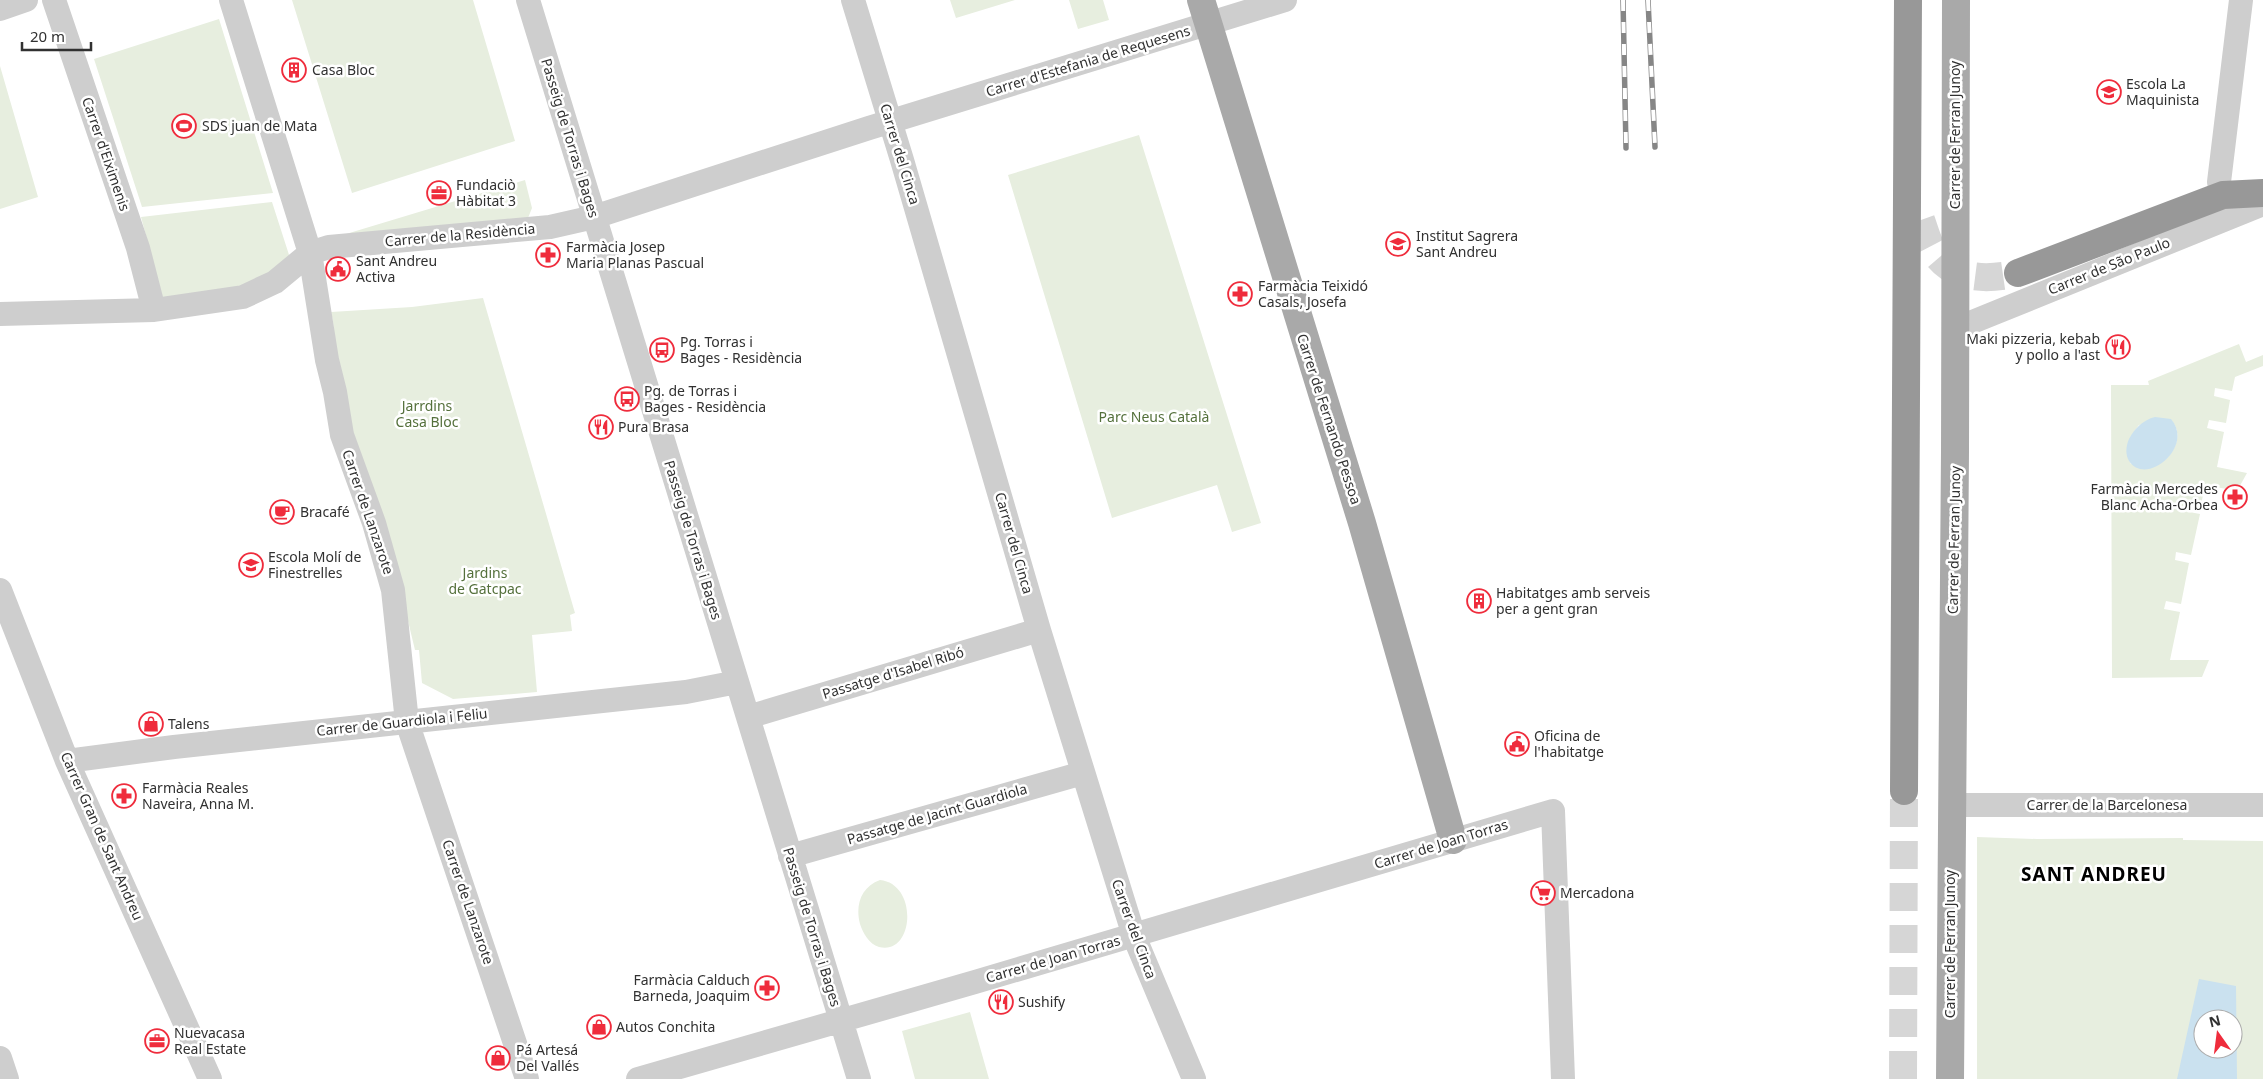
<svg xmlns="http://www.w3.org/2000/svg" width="2263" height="1079" font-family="'Noto Sans',sans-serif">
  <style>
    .green { fill: #e7eedf; fill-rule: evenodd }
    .water { fill: #cae1ef; fill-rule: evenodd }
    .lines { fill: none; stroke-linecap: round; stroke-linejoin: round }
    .highway-tunnel { stroke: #d6d6d6; stroke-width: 28; stroke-dasharray: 28 14; stroke-linecap: butt }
    .minor { stroke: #cecece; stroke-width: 24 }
    .major { stroke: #a9a9a9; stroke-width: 28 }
    .highway { stroke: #989898; stroke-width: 28 }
    .rail-casing { stroke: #868686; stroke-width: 5.5 }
    .rail { stroke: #fff; stroke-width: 4; stroke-dasharray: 11; stroke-linecap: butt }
    .labels { text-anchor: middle; stroke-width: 5; stroke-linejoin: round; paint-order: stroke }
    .street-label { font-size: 14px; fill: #313131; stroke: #fff }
    .poi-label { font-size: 14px; fill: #313131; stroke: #fff; text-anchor: start }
    .park-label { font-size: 14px; fill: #54703b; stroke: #fff }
    .district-label { font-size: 19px; font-weight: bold; letter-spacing: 1px; fill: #000; stroke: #fff }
  </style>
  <rect width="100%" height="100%" fill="#fff"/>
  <!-- green -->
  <path class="green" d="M 292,0 L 473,0 L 515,141 L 352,193 Z
    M 950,0 L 1015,0 L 956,18 Z
    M 1069,0 L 1103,0 L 1109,20 L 1078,29 Z
    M 219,19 L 273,193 L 142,207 L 94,59 Z
    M 0,66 L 38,197 L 0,209 Z
    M 1139,135 L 1261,523 L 1232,532 L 1217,485 L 1112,518 L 1008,175 Z
    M 525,180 L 532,208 L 528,218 L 346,234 Z
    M 272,202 L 291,261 L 255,284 L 163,299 L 141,217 Z
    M 483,298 L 575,613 L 570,615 L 572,631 L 532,635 L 537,692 L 453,699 L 422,683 L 419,650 L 415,650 L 390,546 L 342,435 L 333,321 L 331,312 L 412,307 Z
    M 2239,344 L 2246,362 L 2263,355 L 2263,366 L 2235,377 L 2232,391 L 2215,388 L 2214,396 L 2230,400 L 2226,423 L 2209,420 L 2207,428 L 2224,432 L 2217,467 L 2247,473 L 2237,491 L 2205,485 L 2201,505 L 2186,503 L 2184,511 L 2200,514 L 2191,555 L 2176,552 L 2175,560 L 2189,563 L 2181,604 L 2166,601 L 2164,609 L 2180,612 L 2170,660 L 2209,660 L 2202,677 L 2112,678 L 2111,385 L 2149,385 L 2148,381 ZM 2170,419 C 2183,432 2177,448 2165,460 L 2131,464 C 2123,450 2130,436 2139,425 Z
    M 1977,837 L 2037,839 L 2183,838 L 2183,840 L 2263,841 L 2263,1079 L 1977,1079 ZM 2203,1019 L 2233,1019 L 2233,1049 L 2203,1049 Z
    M 880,880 C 919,884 914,956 879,947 C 869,944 863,933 860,924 C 855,905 861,887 880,880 Z
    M 970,1012 L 989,1079 L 915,1079 L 902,1031 Z"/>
  <!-- water -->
  <path class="water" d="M 2155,417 L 2171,419 C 2195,447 2146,487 2129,461 C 2125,454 2126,446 2129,439 C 2135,428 2143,420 2155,417 Z
    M 2199,979 L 2236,986 L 2237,1079 L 2177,1079 ZM 2203,1019 L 2233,1019 L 2233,1049 L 2203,1049 Z"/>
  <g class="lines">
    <!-- highway-tunnel -->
    <path class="highway-tunnel" d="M 1921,220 C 1925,231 1928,244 1935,253 C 1954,281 1989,280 2018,273
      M 1903,1079 L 1904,791"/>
    <!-- minor -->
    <path class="minor" d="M 54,0 L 138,248 L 154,310
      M 231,0 L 310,253 L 327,360 L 335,392 L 342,435 L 374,523 L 393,590 L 407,722 L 527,1079
      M 528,0 L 859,1079
      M 853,0 L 902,160 L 1039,630 L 1134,936 L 1194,1079
      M 0,9 L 26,0
      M 2230,212 L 2219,182 L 2241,0
      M 0,314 L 154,310 L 243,297 L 275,282 L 310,253 L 329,247 L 550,227 L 594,217 L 869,128 L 1285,0
      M 1955,329 L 2263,204
      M 0,590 L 67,761 L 210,1079
      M 748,717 L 1039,630
      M 67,761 L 174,747 L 686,692 L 737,682
      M 1951,805 L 2263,805
      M 790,856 L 1083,773
      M 0,1058 L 7,1079
      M 638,1079 L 975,982 L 1553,811 L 1563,1079"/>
    <!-- major -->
    <path class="major" d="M 1201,0 L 1362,523 L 1453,840
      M 1950,1079 L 1955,452 L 1956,0"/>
    <!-- highway -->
    <path class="highway" d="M 2018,273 L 2223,195 L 2263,193
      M 1904,791 L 1908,0"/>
    <!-- rail casing -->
    <g class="rail-casing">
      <path id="rail" d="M 1623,0 L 1626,148
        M 1648,0 L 1655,147"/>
    </g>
    <!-- rail -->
    <use href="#rail" class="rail"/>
  </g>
  <!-- icons -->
  <defs>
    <g id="building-ring" transform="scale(1.25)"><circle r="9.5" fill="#fff" stroke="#ef2c3c" stroke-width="1.5"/><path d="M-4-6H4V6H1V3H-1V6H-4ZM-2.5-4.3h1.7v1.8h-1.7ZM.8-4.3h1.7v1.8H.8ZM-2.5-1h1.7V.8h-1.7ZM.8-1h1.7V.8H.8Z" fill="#ef2c3c"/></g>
    <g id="school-ring" transform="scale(1.25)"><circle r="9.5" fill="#fff" stroke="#ef2c3c" stroke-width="1.5"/><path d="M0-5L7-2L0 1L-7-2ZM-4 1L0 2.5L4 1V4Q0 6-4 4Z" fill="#ef2c3c"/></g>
    <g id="stadium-ring" transform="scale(1.25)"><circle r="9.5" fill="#fff" stroke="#ef2c3c" stroke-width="1.5"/><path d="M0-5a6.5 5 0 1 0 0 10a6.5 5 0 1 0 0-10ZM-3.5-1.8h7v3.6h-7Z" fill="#ef2c3c"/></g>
    <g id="office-ring" transform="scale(1.25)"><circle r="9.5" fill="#fff" stroke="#ef2c3c" stroke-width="1.5"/><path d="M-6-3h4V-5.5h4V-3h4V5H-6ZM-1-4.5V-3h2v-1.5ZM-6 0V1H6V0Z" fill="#ef2c3c"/></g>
    <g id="pharmacy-ring" transform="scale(1.25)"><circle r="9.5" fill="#fff" stroke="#ef2c3c" stroke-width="1.5"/><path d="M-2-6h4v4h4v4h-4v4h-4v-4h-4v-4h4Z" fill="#ef2c3c"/></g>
    <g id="civic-ring" transform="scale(1.25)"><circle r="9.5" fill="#fff" stroke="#ef2c3c" stroke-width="1.5"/><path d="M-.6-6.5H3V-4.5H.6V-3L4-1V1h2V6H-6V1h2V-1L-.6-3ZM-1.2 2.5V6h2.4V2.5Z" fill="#ef2c3c"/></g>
    <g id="restaurant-ring" transform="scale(1.25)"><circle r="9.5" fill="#fff" stroke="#ef2c3c" stroke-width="1.5"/><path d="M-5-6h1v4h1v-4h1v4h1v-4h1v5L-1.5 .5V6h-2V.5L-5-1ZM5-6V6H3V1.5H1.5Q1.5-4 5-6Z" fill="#ef2c3c"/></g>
    <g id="bus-ring" transform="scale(1.25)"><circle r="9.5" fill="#fff" stroke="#ef2c3c" stroke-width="1.5"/><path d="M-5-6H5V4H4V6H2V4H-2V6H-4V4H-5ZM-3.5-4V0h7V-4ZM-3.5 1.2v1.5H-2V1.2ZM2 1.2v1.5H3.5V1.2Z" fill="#ef2c3c"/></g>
    <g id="cafe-ring" transform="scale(1.25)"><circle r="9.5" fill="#fff" stroke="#ef2c3c" stroke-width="1.5"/><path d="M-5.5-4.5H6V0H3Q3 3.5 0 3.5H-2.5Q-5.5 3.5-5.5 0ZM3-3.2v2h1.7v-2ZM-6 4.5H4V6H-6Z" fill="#ef2c3c"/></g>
    <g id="shop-ring" transform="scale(1.25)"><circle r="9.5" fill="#fff" stroke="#ef2c3c" stroke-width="1.5"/><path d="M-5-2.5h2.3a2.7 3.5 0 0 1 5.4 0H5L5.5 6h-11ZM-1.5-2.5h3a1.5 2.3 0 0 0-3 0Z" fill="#ef2c3c"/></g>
    <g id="supermarket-ring" transform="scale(1.25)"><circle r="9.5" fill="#fff" stroke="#ef2c3c" stroke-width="1.5"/><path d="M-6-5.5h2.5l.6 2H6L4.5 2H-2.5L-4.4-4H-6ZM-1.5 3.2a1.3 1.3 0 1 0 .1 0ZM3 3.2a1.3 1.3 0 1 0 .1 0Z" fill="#ef2c3c"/></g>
  </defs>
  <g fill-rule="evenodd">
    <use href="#building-ring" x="294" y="70"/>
    <use href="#school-ring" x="2109" y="92"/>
    <use href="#stadium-ring" x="184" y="126"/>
    <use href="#office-ring" x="439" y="193"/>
    <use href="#school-ring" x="1398" y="244"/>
    <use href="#pharmacy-ring" x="548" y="255"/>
    <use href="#civic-ring" x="338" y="269"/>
    <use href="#pharmacy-ring" x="1240" y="294"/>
    <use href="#restaurant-ring" x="2118" y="347"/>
    <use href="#bus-ring" x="662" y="350"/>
    <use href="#bus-ring" x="627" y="399"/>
    <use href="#restaurant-ring" x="601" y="427"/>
    <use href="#pharmacy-ring" x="2235" y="497"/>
    <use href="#cafe-ring" x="282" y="512"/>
    <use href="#school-ring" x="251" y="565"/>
    <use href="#building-ring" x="1479" y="601"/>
    <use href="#shop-ring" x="151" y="724"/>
    <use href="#civic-ring" x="1517" y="744"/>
    <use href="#pharmacy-ring" x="124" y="796"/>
    <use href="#supermarket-ring" x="1543" y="893"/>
    <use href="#pharmacy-ring" x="767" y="988"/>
    <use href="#restaurant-ring" x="1001" y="1002"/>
    <use href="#shop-ring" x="599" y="1027"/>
    <use href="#office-ring" x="157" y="1041"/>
    <use href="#shop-ring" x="498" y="1058"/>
  </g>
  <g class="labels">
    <!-- street labels -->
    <g class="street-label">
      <text transform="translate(1088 61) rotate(-17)" y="5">Carrer d'Estefania de Requesens</text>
      <text transform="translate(1955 135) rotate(-90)" y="5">Carrer de Ferran Junoy</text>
      <text transform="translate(570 138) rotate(73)" y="5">Passeig de Torras i Bages</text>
      <text transform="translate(106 154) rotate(71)" y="5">Carrer d'Eiximenis</text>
      <text transform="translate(900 154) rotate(73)" y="5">Carrer del Cinca</text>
      <text transform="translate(460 235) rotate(-5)" y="5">Carrer de la Residència</text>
      <text transform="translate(2109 266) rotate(-22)" y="5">Carrer de São Paulo</text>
      <text transform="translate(1329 419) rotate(72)" y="5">Carrer de Fernando Pessoa</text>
      <text transform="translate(368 512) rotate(71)" y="5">Carrer de Lanzarote</text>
      <text transform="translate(693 540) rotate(73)" y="5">Passeig de Torras i Bages</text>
      <text transform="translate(1954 540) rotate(-89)" y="5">Carrer de Ferran Junoy</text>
      <text transform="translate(1014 543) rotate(74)" y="5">Carrer del Cinca</text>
      <text transform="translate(893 673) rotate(-17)" y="5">Passatge d'Isabel Ribó</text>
      <text transform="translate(402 722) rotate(-6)" y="5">Carrer de Guardiola i Feliu</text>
      <text x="2107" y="810">Carrer de la Barcelonesa</text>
      <text transform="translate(937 814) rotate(-16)" y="5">Passatge de Jacint Guardiola</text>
      <text transform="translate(102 836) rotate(66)" y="5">Carrer Gran de Sant Andreu</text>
      <text transform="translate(1441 844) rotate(-17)" y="5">Carrer de Joan Torras</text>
      <text transform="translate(468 902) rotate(71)" y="5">Carrer de Lanzarote</text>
      <text transform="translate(812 927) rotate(73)" y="5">Passeig de Torras i Bages</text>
      <text transform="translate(1134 929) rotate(70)" y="5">Carrer del Cinca</text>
      <text transform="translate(1950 944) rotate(-90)" y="5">Carrer de Ferran Junoy</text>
      <text transform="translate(1053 959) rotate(-16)" y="5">Carrer de Joan Torras</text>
    </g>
    <!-- poi labels -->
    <g class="poi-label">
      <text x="312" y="75">Casa Bloc</text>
      <text x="2126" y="89">Escola La<tspan x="2126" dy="16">Maquinista</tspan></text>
      <text x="202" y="131">SDS juan de Mata</text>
      <text x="456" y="190">Fundaciò<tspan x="456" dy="16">Hàbitat 3</tspan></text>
      <text x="1416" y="241">Institut Sagrera<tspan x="1416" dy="16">Sant Andreu</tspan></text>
      <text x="566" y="252">Farmàcia Josep<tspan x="566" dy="16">Maria Planas Pascual</tspan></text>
      <text x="356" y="266">Sant Andreu<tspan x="356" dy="16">Activa</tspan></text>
      <text x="1258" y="291">Farmàcia Teixidó<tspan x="1258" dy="16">Casals, Josefa</tspan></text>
      <text x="2100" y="344" text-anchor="end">Maki pizzeria, kebab<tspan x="2100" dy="16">y pollo a l'ast</tspan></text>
      <text x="680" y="347">Pg. Torras i<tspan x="680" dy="16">Bages - Residència</tspan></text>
      <text x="644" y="396">Pg. de Torras i<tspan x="644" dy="16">Bages - Residència</tspan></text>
      <text x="618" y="432">Pura Brasa</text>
      <text x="2218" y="494" text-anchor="end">Farmàcia Mercedes<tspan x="2218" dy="16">Blanc Acha-Orbea</tspan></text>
      <text x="300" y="517">Bracafé</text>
      <text x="268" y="562">Escola Molí de<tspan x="268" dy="16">Finestrelles</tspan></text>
      <text x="1496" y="598">Habitatges amb serveis<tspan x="1496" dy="16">per a gent gran</tspan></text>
      <text x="168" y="729">Talens</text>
      <text x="1534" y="741">Oficina de<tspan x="1534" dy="16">l'habitatge</tspan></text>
      <text x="142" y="793">Farmàcia Reales<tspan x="142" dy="16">Naveira, Anna M.</tspan></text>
      <text x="1560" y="898">Mercadona</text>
      <text x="750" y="985" text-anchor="end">Farmàcia Calduch<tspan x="750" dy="16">Barneda, Joaquim</tspan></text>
      <text x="1018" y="1007">Sushify</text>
      <text x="616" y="1032">Autos Conchita</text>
      <text x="174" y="1038">Nuevacasa<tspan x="174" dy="16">Real Estate</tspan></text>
      <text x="516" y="1055">Pá Artesá<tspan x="516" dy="16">Del Vallés</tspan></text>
    </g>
    <!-- park labels -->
    <g class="park-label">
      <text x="427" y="411">Jarrdins<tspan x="427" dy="16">Casa Bloc</tspan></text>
      <text x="1154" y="422">Parc Neus Català</text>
      <text x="485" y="578">Jardins<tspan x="485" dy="16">de Gatcpac</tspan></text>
    </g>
    <!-- district labels -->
    <g class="district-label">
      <text x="2094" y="881">SANT ANDREU</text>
    </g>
  </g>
  <!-- north arrow -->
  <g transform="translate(2218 1034) rotate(346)"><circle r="24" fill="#ffffff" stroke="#adadad"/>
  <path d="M0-4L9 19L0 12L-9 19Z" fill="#ef2c3c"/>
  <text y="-8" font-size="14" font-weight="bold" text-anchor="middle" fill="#313131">N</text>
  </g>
  <!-- scale -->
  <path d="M22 42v8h69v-8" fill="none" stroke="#313131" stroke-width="2.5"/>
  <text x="30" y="42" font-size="15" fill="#313131" stroke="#ffffff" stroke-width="4" paint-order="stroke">20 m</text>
</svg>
